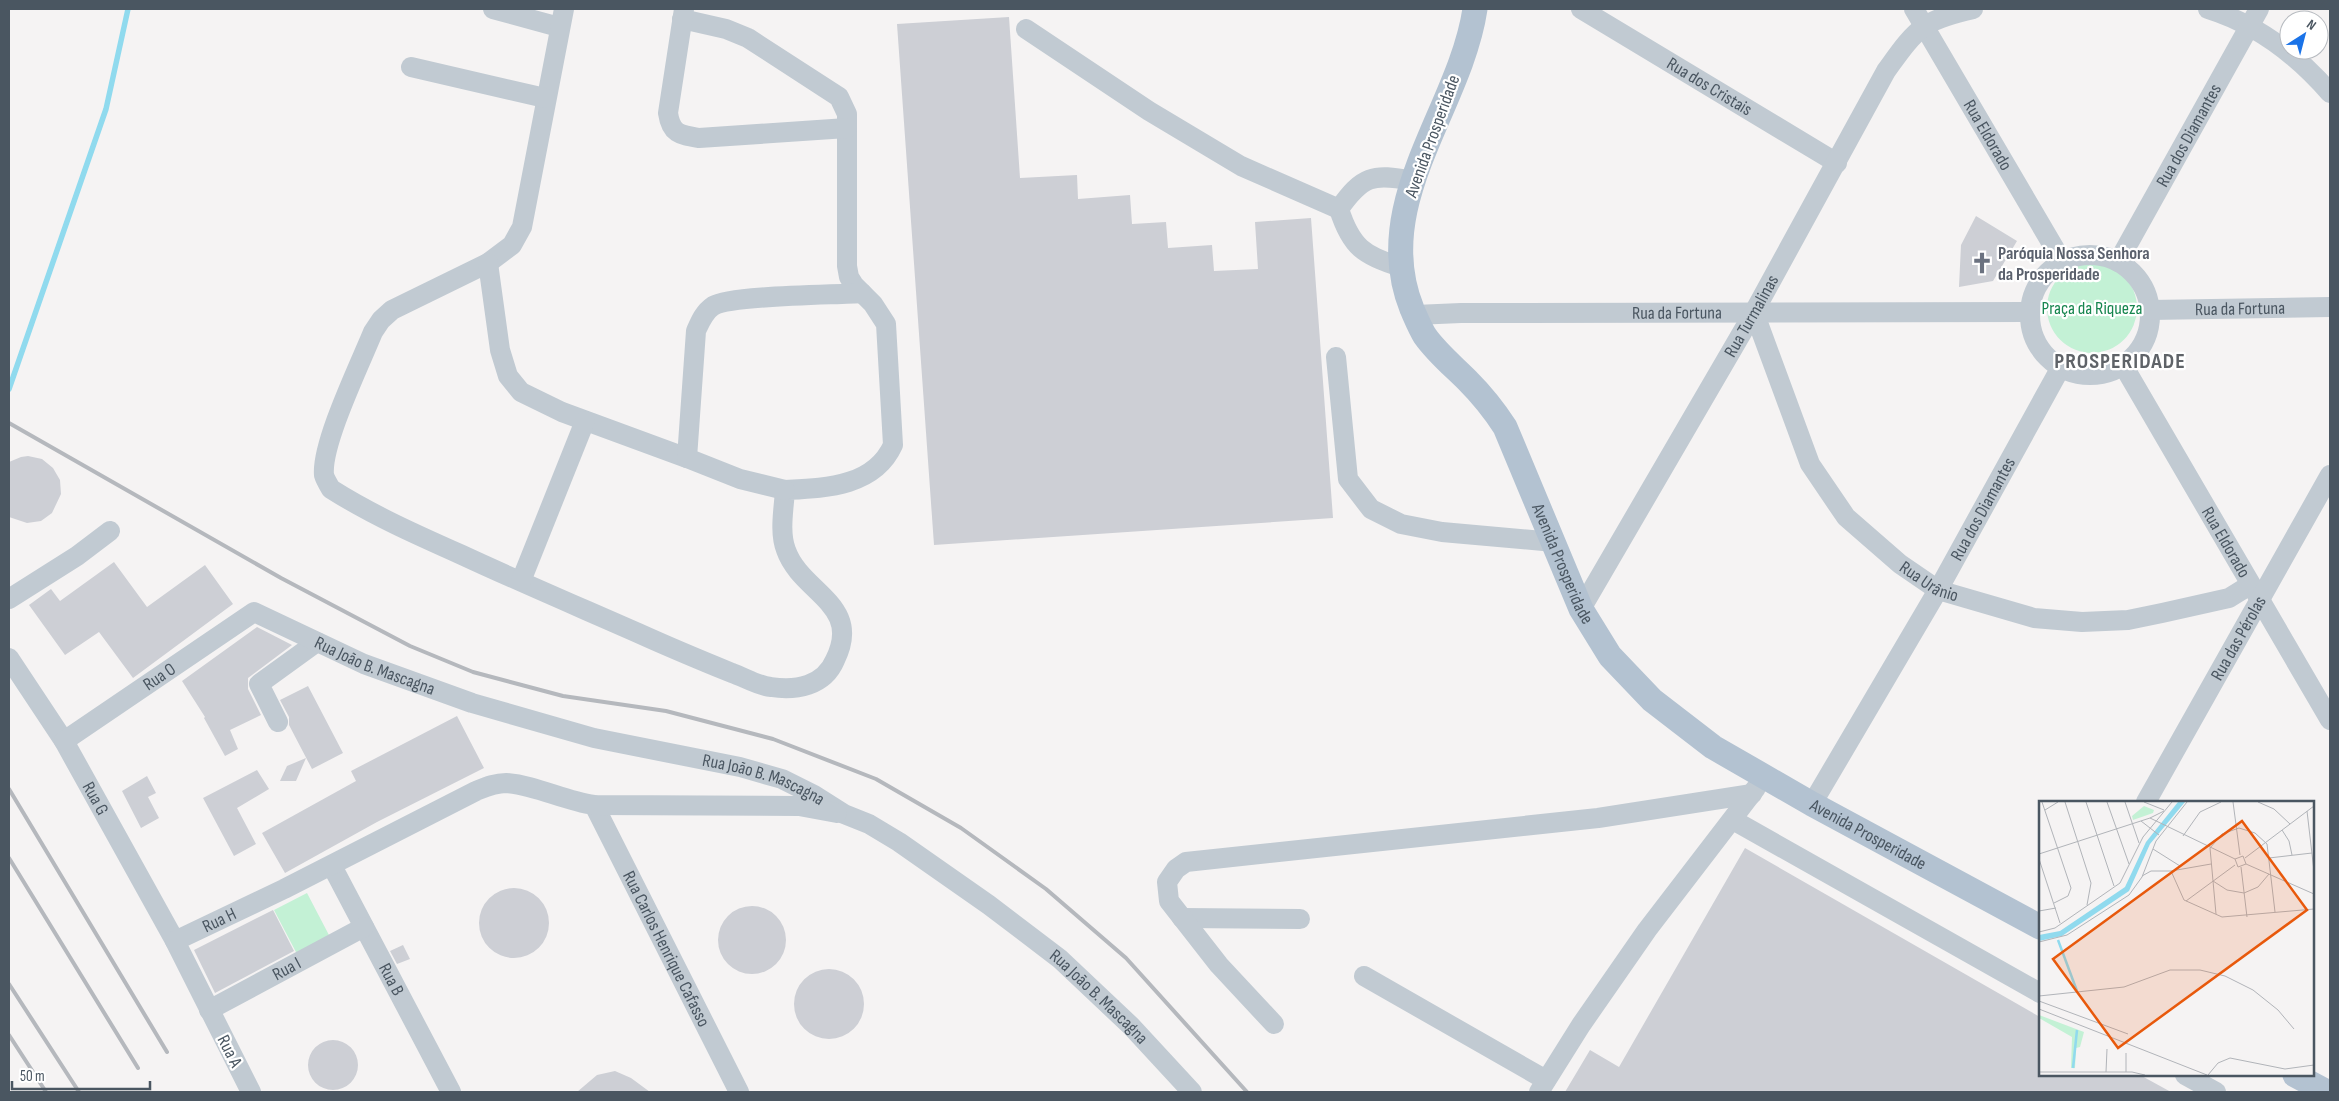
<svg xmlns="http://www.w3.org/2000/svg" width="2339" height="1101" font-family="'Sofia Sans Condensed',sans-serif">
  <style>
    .green { fill: #c3f1d5 }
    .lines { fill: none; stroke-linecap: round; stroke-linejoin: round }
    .stream { stroke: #90daee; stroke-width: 5.5 }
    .building { fill: #cdcfd5 }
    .minor { stroke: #c1cad2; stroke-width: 20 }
    .major { stroke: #b3c2d1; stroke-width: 25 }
    .rail { stroke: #b5b8bd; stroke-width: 4 }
    .labels { text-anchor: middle; stroke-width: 4.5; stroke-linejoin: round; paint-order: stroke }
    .street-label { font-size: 18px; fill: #4a5661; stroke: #fff }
    .worship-label { font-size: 18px; font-weight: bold; fill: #5b616d; stroke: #fff; text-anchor: start }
    .park-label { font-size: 18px; fill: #17864f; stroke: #fff }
    .district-label { font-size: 22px; font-weight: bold; letter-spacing: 1px; fill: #5f6368; stroke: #fff }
    .inset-river { fill: none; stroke: #90daee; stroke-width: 2.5 }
    .inset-road { fill: none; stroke: #b1b4b9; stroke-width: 1 }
    .view { fill: #e8590c; fill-opacity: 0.15; stroke: #e8590c; stroke-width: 2.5 }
    .inset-edge { fill: none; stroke: #4a5661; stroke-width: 2.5 }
  </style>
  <rect width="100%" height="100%" fill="#f5f3f3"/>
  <!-- green -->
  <path class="green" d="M2047 308a45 45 0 1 1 90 0a45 45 0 1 1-90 0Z
    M 307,893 L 330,937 L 297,954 L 274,910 Z"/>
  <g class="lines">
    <!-- stream -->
    <path class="stream" d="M 9,389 L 106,109 L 128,9"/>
  </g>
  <!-- building -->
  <path class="building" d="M 1009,17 L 1020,178 L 1077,175 L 1078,199 L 1130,195 L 1132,224 L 1166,222 L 1168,248 L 1212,245 L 1214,271 L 1258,269 L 1255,222 L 1311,218 L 1333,518 L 934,545 L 897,24 Z
    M 1976,216 L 2017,241 L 1993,281 L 1959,287 L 1961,245 Z
    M 28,456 L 42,459 L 53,468 L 60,480 L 61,494 L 52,513 L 41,521 L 27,523 L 9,517 L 9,462 L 21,457 Z
    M 114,562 L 147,607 L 205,565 L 233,604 L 133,678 L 99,632 L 65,655 L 29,605 L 51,589 L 60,601 Z
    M 257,627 L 292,645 L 248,678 L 248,689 L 261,715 L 230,730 L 238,749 L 225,756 L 204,718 L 205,717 L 182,681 Z
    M 308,686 L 343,753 L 312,769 L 289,725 L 289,717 L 280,700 Z
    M 457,716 L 484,768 L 377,822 L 285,873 L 262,833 L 356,781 L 351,771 Z
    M 306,758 L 296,781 L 280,781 L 287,766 Z
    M 257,770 L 269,789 L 237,808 L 256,844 L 234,856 L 203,798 Z
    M 147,776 L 156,793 L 148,797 L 159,818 L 141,828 L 122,791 Z
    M 1745,848 L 2040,1017 L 2040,1075 L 2140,1075 L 2171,1092 L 1565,1092 L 1590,1050 L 1619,1067 Z
    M479 923a35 35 0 1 1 70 0a35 35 0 1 1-70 0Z
    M718 940a34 34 0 1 1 68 0a34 34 0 1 1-68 0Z
    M 273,910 L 294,951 L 215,993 L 194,950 Z
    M 403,945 L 410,959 L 397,964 L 390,951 Z
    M794 1004a35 35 0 1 1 70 0a35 35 0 1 1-70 0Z
    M308 1065a25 25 0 1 1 50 0a25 25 0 1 1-50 0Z
    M 615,1071 L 631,1078 L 650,1092 L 577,1092 L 597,1075 Z"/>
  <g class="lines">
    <!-- minor -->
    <g class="minor">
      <path d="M 493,9 L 559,27"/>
      <path d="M 564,9 L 522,227 L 512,245 L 488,263 L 392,310 L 381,320 L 373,332 C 360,364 321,444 324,475 C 325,479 328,484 331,489 C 372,515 417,535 462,555 C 520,582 579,607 638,633 C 669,647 700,660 732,673 C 744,677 758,686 771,687 C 796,691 824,686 835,660 C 863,604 801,593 786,550 C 779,532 784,508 785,490 C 825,488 874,487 893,445 L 886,324 L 873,304 L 854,285 L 849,277 L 847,266 L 847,114 L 839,97 L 748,38 L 726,29 L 682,19"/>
      <path d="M 684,9 L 668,113 C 671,134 680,135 699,138 L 847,128"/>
      <path id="s1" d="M 1581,9 L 1837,163"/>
      <path id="s2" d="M 1914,9 L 2062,261"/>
      <path d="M 2208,9 C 2256,24 2297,55 2330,93"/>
      <path d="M 1026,29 L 1149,111 L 1241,166 L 1339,209"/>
      <path d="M 411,67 L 545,98"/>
      <circle cx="2090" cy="315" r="60"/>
      <path id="s3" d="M 2118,262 L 2259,9"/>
      <path d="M 488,263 L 500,350 L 508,376 L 521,392 L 562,412 L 687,458"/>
      <path d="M 1401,267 C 1364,256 1351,247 1339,209 C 1362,176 1373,173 1412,181"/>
      <path id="s4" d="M 2150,310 L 2330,307"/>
      <path id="s5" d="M 1754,312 L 1810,464 L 1846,517 L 1900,564 L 1938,590 L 2034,618 L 2082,622 L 2128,620 L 2162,613 L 2229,598 L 2250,585"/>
      <path id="s6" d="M 1415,315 L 1461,313 L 2030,312"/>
      <path d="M 1336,357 L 1348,479 L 1371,509 L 1401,524 L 1442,532 L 1554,542"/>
      <path id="s7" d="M 2123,365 L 2330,720"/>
      <path d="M 785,490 L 740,479 L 687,458 L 696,331 C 700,322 704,312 713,306 C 732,295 835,295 862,293"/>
      <path d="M 521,581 L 585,421"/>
      <path d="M 9,599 L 77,556 L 110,531"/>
      <path id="s8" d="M 1581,609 L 1754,312 L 1886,71 C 1897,56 1909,37 1925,26 C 1938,17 1958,13 1973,9"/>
      <path id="s9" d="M 9,658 L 64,741 L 175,941"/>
      <path d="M 278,722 L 259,684 L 317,642"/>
      <path id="s10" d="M 64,741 L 254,612 L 364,664 L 472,703 L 594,738 L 740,767 L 782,779 L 814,795 L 844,814 L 869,824 L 899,842 L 989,905 L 1060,959 L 1131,1026 L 1192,1092"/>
      <path id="s11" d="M 2146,802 L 2330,475"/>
      <path id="s12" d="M 1812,804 L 1938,590 L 2061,367"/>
      <path id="s13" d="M 594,805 L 739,1092"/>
      <path d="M 1733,820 L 2040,993"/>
      <path id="s14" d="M 332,866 L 451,1092"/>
      <path d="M 1182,918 L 1300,919"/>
      <path d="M 1364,976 L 1546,1080"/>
      <path id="s15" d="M 209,1010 L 364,927"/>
      <path d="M 1274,1024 L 1219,965 L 1169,901 L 1167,882 L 1176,869 L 1186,862 L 1598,818 L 1752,794"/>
      <path d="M 2185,1075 L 2216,1092"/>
      <path id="s16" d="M 251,1092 L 175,941 L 284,889 L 476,791 C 486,787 495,783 506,783 C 536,785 564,801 594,805 L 799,806 L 837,813"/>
      <path d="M 1539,1092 L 1581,1025 L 1647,930 L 1756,788"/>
    </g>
    <!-- major -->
    <g class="major">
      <path id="s17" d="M 1475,9 C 1460,109 1369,203 1412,309 C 1416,318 1420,328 1425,336 C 1437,353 1453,366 1467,380 C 1482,395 1494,410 1505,427 L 1581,609 L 1610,656 L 1652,700 L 1713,747 L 1812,804 L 2040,927"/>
      <path d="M 2295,1075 L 2327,1092"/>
    </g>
    <!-- rail -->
    <path class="rail" d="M 9,423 L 281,578 L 410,646 L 473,672 L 563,696 L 666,711 L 773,739 L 876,779 L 961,828 L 1046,889 L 1126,958 L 1247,1092
      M 9,789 L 167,1052
      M 9,858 L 138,1068
      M 9,984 L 79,1092
      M 9,1035 L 46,1092"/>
  </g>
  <!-- icons -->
  <defs>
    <g id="church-bare" transform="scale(1.725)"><path d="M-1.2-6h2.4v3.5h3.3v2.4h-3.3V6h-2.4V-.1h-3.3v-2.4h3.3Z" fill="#6b7280" stroke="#fff" stroke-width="2.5" paint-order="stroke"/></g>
  </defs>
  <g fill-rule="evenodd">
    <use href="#church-bare" x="1982" y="263"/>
  </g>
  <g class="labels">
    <!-- street labels -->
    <g class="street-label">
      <text dy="6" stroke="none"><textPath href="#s1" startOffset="150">Rua dos Cristais</textPath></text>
      <text dy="6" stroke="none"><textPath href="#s2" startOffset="146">Rua Eldorado</textPath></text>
      <text dy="6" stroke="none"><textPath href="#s3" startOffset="145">Rua dos Diamantes</textPath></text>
      <text transform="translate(1432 136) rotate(-70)" y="6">Avenida Prosperidade</text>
      <text dy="6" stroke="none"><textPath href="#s4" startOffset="90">Rua da Fortuna</textPath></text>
      <text dy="6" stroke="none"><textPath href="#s6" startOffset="262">Rua da Fortuna</textPath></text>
      <text dy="6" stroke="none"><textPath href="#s8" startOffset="339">Rua Turmalinas</textPath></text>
      <text dy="6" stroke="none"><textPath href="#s12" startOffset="341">Rua dos Diamantes</textPath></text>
      <text dy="6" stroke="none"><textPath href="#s7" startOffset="205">Rua Eldorado</textPath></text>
      <text dy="6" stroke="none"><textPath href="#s17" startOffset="614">Avenida Prosperidade</textPath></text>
      <text dy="6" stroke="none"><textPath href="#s5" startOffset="332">Rua Urânio</textPath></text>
      <text dy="6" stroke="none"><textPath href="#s11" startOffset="188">Rua das Pérolas</textPath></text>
      <text dy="6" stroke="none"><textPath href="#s10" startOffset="362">Rua João B. Mascagna</textPath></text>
      <text dy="6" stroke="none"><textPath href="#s10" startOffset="115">Rua O</textPath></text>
      <text dy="6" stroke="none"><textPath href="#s10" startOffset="768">Rua João B. Mascagna</textPath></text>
      <text dy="6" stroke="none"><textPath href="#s9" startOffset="165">Rua G</textPath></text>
      <text dy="6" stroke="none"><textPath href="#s17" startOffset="1034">Avenida Prosperidade</textPath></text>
      <text dy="6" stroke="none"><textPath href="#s16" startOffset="218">Rua H</textPath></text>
      <text dy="6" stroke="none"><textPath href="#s13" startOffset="161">Rua Carlos Henrique Cafasso</textPath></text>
      <text dy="6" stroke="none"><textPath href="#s15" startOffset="88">Rua I</textPath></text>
      <text dy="6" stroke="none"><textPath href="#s14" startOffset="128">Rua B</textPath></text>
      <text dy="6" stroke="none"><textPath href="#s10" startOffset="1172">Rua João B. Mascagna</textPath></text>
      <text transform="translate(230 1051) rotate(63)" y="6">Rua A</text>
    </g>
    <!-- worship labels -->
    <g class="worship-label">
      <text x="1998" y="259">Paróquia Nossa Senhora<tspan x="1998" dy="21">da Prosperidade</tspan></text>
    </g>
    <!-- park labels -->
    <g class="park-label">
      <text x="2092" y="314">Praça da Riqueza</text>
    </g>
    <!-- district labels -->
    <g class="district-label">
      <text x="2120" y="368">PROSPERIDADE</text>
    </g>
  </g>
  <!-- overview -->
  <g transform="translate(2039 801)">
    <rect width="275" height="275" fill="#f5f3f3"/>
    <path d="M 105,5 L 115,9 L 114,12 L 94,19 L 93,15 ZM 0,214 L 45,231 L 41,246 L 37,247 L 36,267 L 32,267 L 33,236 L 0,217 Z" fill="#c3f1d5"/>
    <path d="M 139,1 L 146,1 L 111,43 L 90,90 L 23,135 L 0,140 L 0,134 L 21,130 L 86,86 L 107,41 Z" fill="#90daee"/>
    <path class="inset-river" d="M 19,139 L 38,190M 34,267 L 38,229"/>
    <path class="inset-road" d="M 3,1 L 32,87 L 29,95 L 15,102M 26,1 L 52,82 L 48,104M 47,1 L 75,85M 68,1 L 90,63M 86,1 L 100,42M 105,1 L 125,9M 194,1 L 201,54M 219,1 L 235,8 L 251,23M 6,9 L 19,1M 268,10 L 275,70M 111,17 L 125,10M 102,20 L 120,34M 243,29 L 250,40 L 253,54M 144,35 L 161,11 L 182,1M 114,48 L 141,65M 0,53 L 111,17 L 196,58M 206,57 L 275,5M 230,57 L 273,52M 0,58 L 21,122M 196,58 L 199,66 L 207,63M 196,58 L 204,55 L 207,63M 207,63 L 275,93M 202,66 L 208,116M 132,70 L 172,63M 103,75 L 112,70 L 132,70 L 145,99 L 183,116 L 275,108M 174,80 L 188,89 L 205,92 L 219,86 L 230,73M 147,100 L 196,64M 0,110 L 17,107M 177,113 L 171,47 L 183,33 L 200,27 L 216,32 L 228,43 L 236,111M 0,131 L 16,127 L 81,82 L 104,36 L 133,1M 0,141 L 28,134 L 90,94 L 103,76 L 117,40 L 148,1M 0,195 L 85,186 L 131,169 L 161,169 L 186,175 L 214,189 L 239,209 L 255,228M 0,200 L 89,233M 0,208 L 168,274M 0,271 L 93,271 L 106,274M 67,271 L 68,248M 87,271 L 87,252M 169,274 L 179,262 L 191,257 L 246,268 L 275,264"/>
    <path class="view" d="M 203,20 L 268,109 L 79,247 L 14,158 Z"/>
    <rect width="275" height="275" class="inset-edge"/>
  </g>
  <!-- border -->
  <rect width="2339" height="1101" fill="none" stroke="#4a5661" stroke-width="20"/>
  <!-- north arrow -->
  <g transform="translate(2304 35) rotate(36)"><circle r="24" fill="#ffffff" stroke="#b7bbc0"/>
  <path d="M0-4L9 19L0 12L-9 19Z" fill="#1a73e8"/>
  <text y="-8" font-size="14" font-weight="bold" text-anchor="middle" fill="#4a5661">N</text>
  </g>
  <!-- scale -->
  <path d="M12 1081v8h138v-8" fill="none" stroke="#4a5661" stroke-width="2.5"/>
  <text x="20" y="1081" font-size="15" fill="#4a5661" stroke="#ffffff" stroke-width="4" paint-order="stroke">50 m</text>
</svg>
